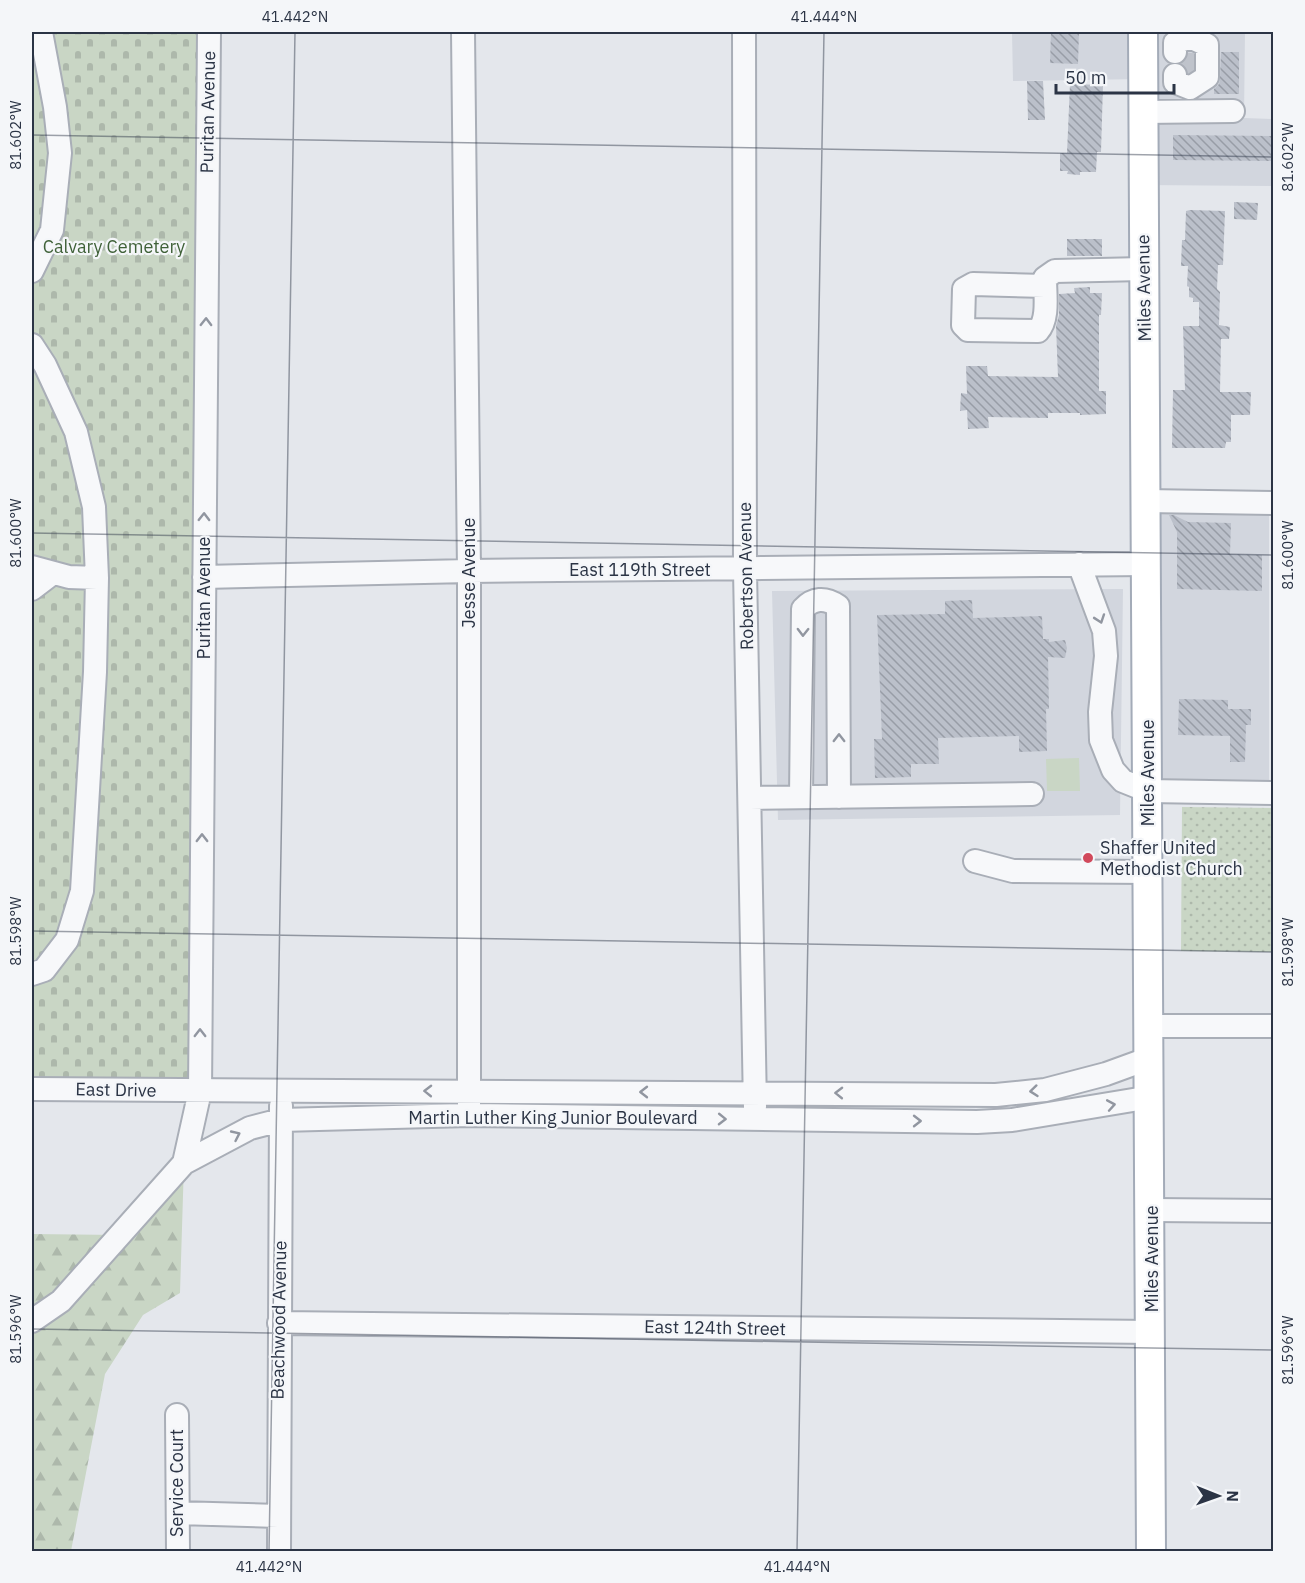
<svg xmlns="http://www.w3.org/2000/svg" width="1305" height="1583" font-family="'IBM Plex Sans',sans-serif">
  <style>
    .built { fill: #d2d6de }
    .green { fill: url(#green-dots) }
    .forest { fill: url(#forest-firs) }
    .cemetery { fill: url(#cemetery-stones) }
    .pitch { fill: #c9d6c5 }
    .building { fill: url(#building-back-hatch) }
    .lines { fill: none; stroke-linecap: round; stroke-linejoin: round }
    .minor-tunnel { stroke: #bfc3cb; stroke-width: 22; stroke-dasharray: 22 11; stroke-linecap: butt }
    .minor-casing { stroke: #a9aeb7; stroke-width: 26 }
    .major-casing { stroke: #a3abb8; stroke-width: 32 }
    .minor { stroke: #f7f8fa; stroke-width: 22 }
    .major { stroke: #fff; stroke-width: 28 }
    .oneway { stroke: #9196a0 }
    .ticks { fill: none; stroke: #2b3445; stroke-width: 1.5; stroke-opacity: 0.45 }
    .poi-dot { fill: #d1495b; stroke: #f4f6f9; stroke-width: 2 }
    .labels { text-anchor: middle; stroke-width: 4.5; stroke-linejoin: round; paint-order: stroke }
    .street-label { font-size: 18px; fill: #2b3445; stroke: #f4f6f9 }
    .park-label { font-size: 18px; fill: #3f6138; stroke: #f4f6f9 }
    .poi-label { font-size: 18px; fill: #2b3445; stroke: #f4f6f9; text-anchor: start }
    .neatline { fill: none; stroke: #2b3445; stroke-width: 2 }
    .ticks-label { font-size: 15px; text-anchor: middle; fill: #2b3445 }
  </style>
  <defs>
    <pattern id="green-dots" width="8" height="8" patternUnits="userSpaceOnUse" patternTransform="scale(1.5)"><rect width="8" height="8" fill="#c9d6c5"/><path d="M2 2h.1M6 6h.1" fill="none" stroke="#adb8ab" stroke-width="1.8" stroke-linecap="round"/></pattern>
    <pattern id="forest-firs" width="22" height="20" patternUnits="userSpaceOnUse" patternTransform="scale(1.5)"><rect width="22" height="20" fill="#c9d6c5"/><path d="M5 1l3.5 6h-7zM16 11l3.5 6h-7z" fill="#adb8ab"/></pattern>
    <pattern id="cemetery-stones" width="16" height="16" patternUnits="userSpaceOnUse" patternTransform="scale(1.5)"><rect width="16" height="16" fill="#c9d6c5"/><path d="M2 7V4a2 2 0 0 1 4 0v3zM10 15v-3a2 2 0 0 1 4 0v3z" fill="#adb8ab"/></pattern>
    <pattern id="building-back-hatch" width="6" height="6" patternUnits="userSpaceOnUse" patternTransform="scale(1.5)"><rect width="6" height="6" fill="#bbc0ca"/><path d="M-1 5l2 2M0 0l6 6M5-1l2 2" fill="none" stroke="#989da6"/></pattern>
  </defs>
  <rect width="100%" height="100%" fill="#e4e7ec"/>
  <!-- built -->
  <path class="built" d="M 1012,32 L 1245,32 L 1244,118 L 1273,119 L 1273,186 L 1143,185 L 1143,79 L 1013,81 Z
    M 1146,501 L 1269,503 L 1269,793 L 1148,791 Z
    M 1123,589 L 1120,815 L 778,820 L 772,591 Z"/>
  <!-- green -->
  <path class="green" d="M 1182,807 L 1273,808 L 1273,952 L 1181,951 Z"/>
  <!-- forest -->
  <path class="forest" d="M 184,1163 L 180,1293 L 143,1315 L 105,1374 L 71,1551 L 32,1552 L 32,1234 L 120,1235 Z"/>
  <!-- cemetery -->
  <path class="cemetery" d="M 32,32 L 198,32 L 188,1085 L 32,1084 Z"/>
  <!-- pitch -->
  <path class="pitch" d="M 1079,758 L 1080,791 L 1047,791 L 1046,759 Z"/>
  <!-- building -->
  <path class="building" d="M 1051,32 L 1079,32 L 1078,64 L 1050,63 Z
    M 1221,52 L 1239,52 L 1239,94 L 1214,94 L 1214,89 L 1219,84 L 1220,78 Z
    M 1027,81 L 1043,81 L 1045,120 L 1028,120 Z
    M 1070,84 L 1103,85 L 1101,152 L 1097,152 L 1096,172 L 1080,172 L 1080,175 L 1067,174 L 1068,171 L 1060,171 L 1060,153 L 1067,153 Z
    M 1173,135 L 1274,136 L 1274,161 L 1173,160 Z
    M 1234,202 L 1258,203 L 1257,220 L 1234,219 Z
    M 1190,210 L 1225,211 L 1223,265 L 1218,265 L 1217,289 L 1220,292 L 1219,325 L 1230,327 L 1229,339 L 1221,339 L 1220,392 L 1251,392 L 1250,415 L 1231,415 L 1231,442 L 1226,442 L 1225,448 L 1172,448 L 1173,390 L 1185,390 L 1183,326 L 1199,326 L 1199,302 L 1193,302 L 1193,298 L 1189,297 L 1189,287 L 1187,286 L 1188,266 L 1181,266 L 1182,240 L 1185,240 L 1186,211 Z
    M 1067,239 L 1102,239 L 1102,256 L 1067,256 Z
    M 1090,287 L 1090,293 L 1102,293 L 1101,315 L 1099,315 L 1099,391 L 1106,391 L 1106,414 L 1080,415 L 1080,413 L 1048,413 L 1048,418 L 988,417 L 989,428 L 968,429 L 967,410 L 960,411 L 961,393 L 967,394 L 966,366 L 987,366 L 988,376 L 1058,377 L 1056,326 L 1059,315 L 1059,294 L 1075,293 L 1074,288 Z
    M 1169,515 L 1174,515 L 1188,522 L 1231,523 L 1230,554 L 1262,555 L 1262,591 L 1177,589 L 1177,532 Z
    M 972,600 L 973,618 L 1042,616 L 1043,639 L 1049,639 L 1049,642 L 1065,640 L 1067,648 L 1065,658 L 1048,657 L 1049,709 L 1046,709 L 1047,751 L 1019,752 L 1019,736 L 938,738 L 939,764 L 911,764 L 911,777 L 875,778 L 874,739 L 882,739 L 877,615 L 945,614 L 945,601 Z
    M 1179,699 L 1228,700 L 1228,709 L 1251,709 L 1251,725 L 1246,725 L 1245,762 L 1230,762 L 1230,736 L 1178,735 Z"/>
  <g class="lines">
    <!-- minor-tunnel -->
    <path class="minor-tunnel" d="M 1190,75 L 1191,53"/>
    <!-- minor casing -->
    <g class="minor-casing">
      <path id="minor" d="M 463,32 L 469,571 L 469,1107
        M 744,32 L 745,570 L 755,1107
        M 1175,52 L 1175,43 L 1190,37 L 1207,45 L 1207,77 L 1190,88 L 1175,82 L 1175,75
        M 1143,112 L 1233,111
        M 32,271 L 52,230 L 60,153 L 55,107 L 41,32
        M 1045,286 L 973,284 L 964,289 L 963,325 L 968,330 L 1038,331 C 1049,319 1045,295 1045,278 L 1055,271 L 1143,269
        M 32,345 L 45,365 L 76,432 L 94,507 L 97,578 L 95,672 L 82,891 L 67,940 L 44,970 L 32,974
        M 1146,501 L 1274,503
        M 1079,564 L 1104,631 L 1106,656 L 1100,712 L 1101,740 L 1113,770 L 1123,781 L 1148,791 L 1274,793
        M 32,567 L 69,577 L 97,578
        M 204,577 L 469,571 L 1147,564
        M 32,589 L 53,573
        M 801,797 L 803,609 C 813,598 825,597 838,606 L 839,797
        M 750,798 L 1032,794
        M 975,861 L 1013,871 L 1149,872
        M 1150,1026 L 1274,1026
        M 32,1089 L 996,1095 L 1045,1090 L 1106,1074 L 1150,1058
        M 184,1163 L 200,1091 L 209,32
        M 1152,1210 L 1274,1211
        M 32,1321 L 61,1301 L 184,1163 L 250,1128 L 281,1120 L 469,1115 L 977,1122 L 1012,1120 L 1151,1097
        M 279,1323 L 1152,1332
        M 177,1415 L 178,1552
        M 178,1513 L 278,1516
        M 279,1552 L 281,1106"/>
    </g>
    <!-- major casing -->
    <g class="major-casing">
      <path id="major" d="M 1143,32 C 1145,538 1152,1045 1151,1552"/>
    </g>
    <!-- minor -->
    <use href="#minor" class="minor"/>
    <!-- major -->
    <use href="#major" class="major"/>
  </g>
  <!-- one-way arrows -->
  <defs><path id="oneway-chevron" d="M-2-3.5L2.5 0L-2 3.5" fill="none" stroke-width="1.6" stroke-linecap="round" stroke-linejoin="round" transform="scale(1.5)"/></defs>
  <g class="oneway">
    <use href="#oneway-chevron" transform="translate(206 322) rotate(-89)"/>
    <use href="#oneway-chevron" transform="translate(204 517) rotate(-89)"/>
    <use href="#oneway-chevron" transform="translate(1100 619) rotate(71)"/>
    <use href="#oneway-chevron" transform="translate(803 632) rotate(91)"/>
    <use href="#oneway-chevron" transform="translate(839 738) rotate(-90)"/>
    <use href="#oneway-chevron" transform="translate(202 838) rotate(-90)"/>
    <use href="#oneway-chevron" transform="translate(200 1033) rotate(-90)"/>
    <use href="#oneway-chevron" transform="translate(428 1091) rotate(-179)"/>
    <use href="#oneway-chevron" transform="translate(1034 1091) rotate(174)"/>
    <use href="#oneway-chevron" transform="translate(644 1092) rotate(-180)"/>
    <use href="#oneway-chevron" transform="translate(839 1093) rotate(-179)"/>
    <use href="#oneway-chevron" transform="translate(1111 1105) rotate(-10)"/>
    <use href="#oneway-chevron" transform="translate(722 1119) rotate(1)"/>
    <use href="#oneway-chevron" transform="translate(917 1121)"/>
    <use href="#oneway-chevron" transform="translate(236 1135) rotate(-25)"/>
  </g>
  <!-- ticks -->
  <path class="ticks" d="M 32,135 L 1274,157M 32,533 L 1274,555M 32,931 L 1274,952M 32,1329 L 1274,1350M 269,1552 L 295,32M 797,1552 L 824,32"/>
  <!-- markers -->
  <circle class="poi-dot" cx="1088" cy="858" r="6"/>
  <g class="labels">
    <!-- street labels -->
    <g class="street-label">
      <text transform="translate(208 112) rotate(-89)" y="6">Puritan Avenue</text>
      <text transform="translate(1144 288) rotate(-91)" y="6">Miles Avenue</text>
      <text x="640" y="576">East 119th Street</text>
      <text transform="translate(469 573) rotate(-90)" y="6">Jesse Avenue</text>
      <text transform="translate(746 576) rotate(-91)" y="6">Robertson Avenue</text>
      <text transform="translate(204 598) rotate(-90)" y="6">Puritan Avenue</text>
      <text transform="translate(1148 773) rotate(-90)" y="6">Miles Avenue</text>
      <text transform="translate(116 1090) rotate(1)" y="6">East Drive</text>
      <text x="553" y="1124">Martin Luther King Junior Boulevard</text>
      <text transform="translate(1152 1259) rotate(-90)" y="6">Miles Avenue</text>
      <text transform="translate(279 1320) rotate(-89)" y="6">Beachwood Avenue</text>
      <text transform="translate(715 1328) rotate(1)" y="6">East 124th Street</text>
      <text transform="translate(177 1483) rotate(-90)" y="6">Service Court</text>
    </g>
    <!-- park labels -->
    <g class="park-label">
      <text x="114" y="253">Calvary Cemetery</text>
    </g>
    <!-- poi labels -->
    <g class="poi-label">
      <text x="1100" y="854">Shaffer United<tspan x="1100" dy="21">Methodist Church</tspan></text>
    </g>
  </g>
  <!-- border -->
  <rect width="1305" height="1583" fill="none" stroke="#f4f6f9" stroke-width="66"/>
  <!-- north arrow -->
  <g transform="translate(1218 1496) rotate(91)" stroke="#f4f6f9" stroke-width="4.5" paint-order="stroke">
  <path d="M0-4.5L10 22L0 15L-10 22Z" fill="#2b3445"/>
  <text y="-9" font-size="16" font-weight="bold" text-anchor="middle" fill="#2b3445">N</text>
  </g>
  <!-- scale -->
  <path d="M1056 84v9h118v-9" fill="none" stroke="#2b3445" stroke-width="3"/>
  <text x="1065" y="84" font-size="18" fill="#2b3445" stroke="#f4f6f9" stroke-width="4.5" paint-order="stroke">50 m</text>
  <rect x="33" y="33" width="1239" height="1517" class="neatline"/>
  <g class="ticks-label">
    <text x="295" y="22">41.442°N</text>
    <text x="824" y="22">41.444°N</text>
    <text transform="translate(16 135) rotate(-90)" y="5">81.602°W</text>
    <text transform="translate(1288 157) rotate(-90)" y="5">81.602°W</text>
    <text transform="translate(16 533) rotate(-90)" y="5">81.600°W</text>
    <text transform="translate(1288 555) rotate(-90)" y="5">81.600°W</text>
    <text transform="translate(16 931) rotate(-90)" y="5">81.598°W</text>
    <text transform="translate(1288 952) rotate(-90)" y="5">81.598°W</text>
    <text transform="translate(16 1329) rotate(-90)" y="5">81.596°W</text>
    <text transform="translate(1288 1350) rotate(-90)" y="5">81.596°W</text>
    <text x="269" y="1572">41.442°N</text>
    <text x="797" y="1572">41.444°N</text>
  </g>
</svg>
